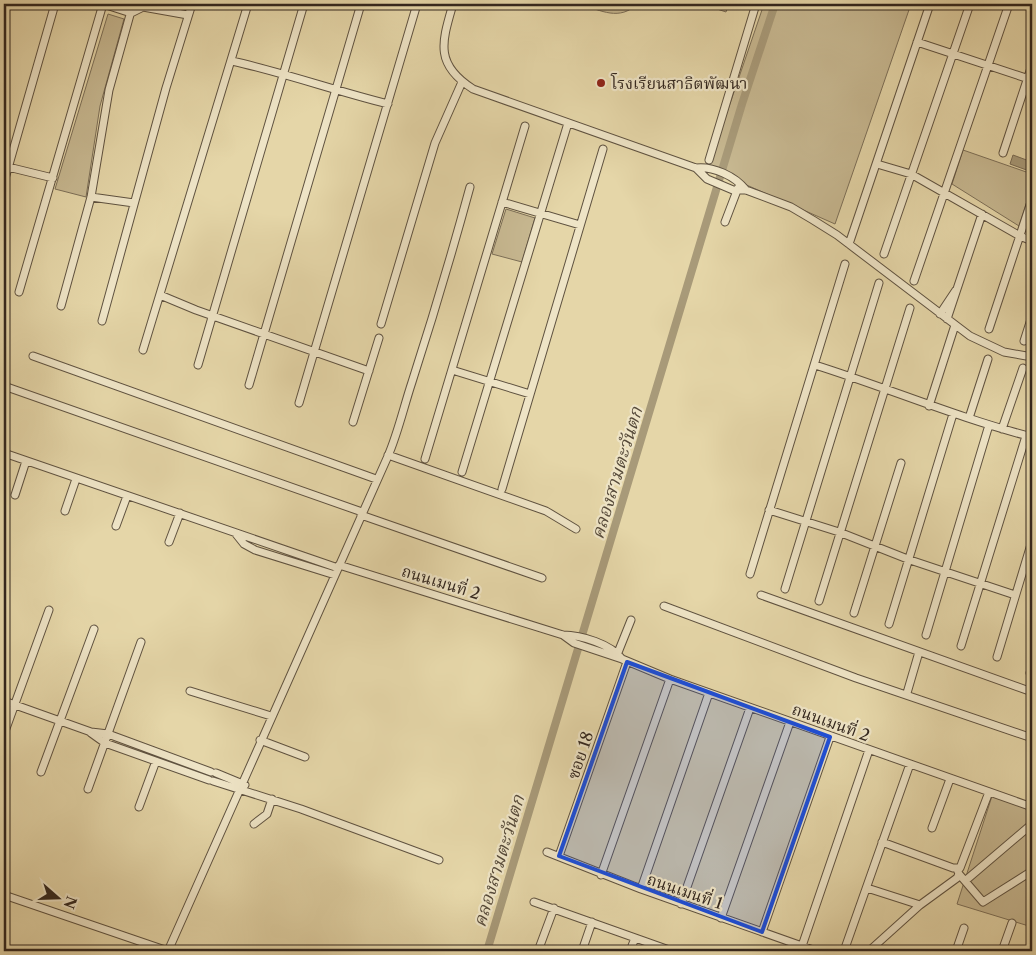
<svg xmlns="http://www.w3.org/2000/svg" width="1036" height="955" font-family="'Libre Caslon Text','Noto Serif Thai',serif">
  <style>
    .green { fill: #c7b891; stroke: #7c6f58 }
    .water { fill: #a89a79; stroke: #796c55 }
    .lines { fill: none; stroke-linecap: round; stroke-linejoin: round }
    .canal { stroke: #a89a79; stroke-width: 8 }
    .street-casing { stroke: #5f5240; stroke-width: 9 }
    .street { stroke: #eee4c6; stroke-width: 7 }
    .marked { fill: #1d4ed8; fill-opacity: 0.2; stroke: #1d4ed8; stroke-width: 4; stroke-linejoin: round }
    .poi-dot { fill: #8f2418; stroke: #eee4c6; stroke-width: 2 }
    .labels { text-anchor: middle; stroke-width: 4.5; stroke-linejoin: round; paint-order: stroke }
    .poi-label { font-size: 16px; fill: #32261e; stroke: #eee4c6; text-anchor: start }
    .street-label { font-size: 16px; fill: #32261e; stroke: #eee4c6 }
    .water-label { font-size: 18px; font-style: italic; fill: #554939; stroke: #eee4c6 }
  </style>
  <rect width="100%" height="100%" fill="#e5d6a8"/>
  <filter id="stains"><feTurbulence type="fractalNoise" baseFrequency=".004" numOctaves="4"/><feColorMatrix values="0 0 0 0 .2 0 0 0 0 .09 0 0 0 0 .02 0 0 0 .5 -.17"/></filter>
  <radialGradient id="worn" r=".72"><stop offset=".6" stop-color="#630" stop-opacity="0"/><stop offset="1" stop-color="#630" stop-opacity=".3"/></radialGradient>
  <!-- green -->
  <path class="green" d="M 581,4 L 637,4 C 620,21 601,11 581,4 Z
    M 702,4 L 729,4 L 726,12 Z
    M 764,4 L 911,4 L 835,224 L 708,168 Z
    M 108,14 L 124,19 L 100,106 L 86,197 L 55,189 Z
    M 963,150 L 1032,174 L 1032,186 L 1019,226 L 952,184 Z
    M 506,209 L 535,218 L 522,262 L 492,254 Z
    M 993,793 L 1032,806 L 1032,927 L 957,904 Z"/>
  <!-- water -->
  <path class="water" d="M 1013,155 L 1032,162 L 1032,172 L 1010,164 Z"/>
  <g class="lines">
    <!-- canal -->
    <path class="canal" d="M 487,951 L 742,104 L 775,4"/>
    <!-- street casing -->
    <g class="street-casing">
      <path id="street" d="M 103,4 L 131,13 L 143,7 L 188,15
        M 453,4 C 442,42 434,64 473,89 L 696,168 C 713,166 735,176 746,190
        M 4,12 L 6,4
        M 917,42 L 1032,80
        M 232,61 C 285,73 336,91 388,104
        M 1003,153 L 1032,65
        M 709,160 L 756,4
        M 877,164 L 911,174 L 1020,236 L 1032,241
        M 4,166 L 53,178
        M 696,168 L 707,179 L 733,190 L 746,190 L 791,207 L 813,220 L 837,235 L 970,336 L 1004,352 L 1032,357
        M 4,182 L 55,4
        M 91,197 L 134,203
        M 502,202 L 580,225
        M 725,222 L 738,188
        M 849,244 L 930,4
        M 884,254 L 970,4
        M 914,281 L 1009,4
        M 19,292 L 103,4
        M 160,295 L 196,310 L 369,371
        M 61,306 L 91,197 L 109,90 L 133,4
        M 940,314 L 956,290
        M 947,319 L 982,214
        M 102,321 L 166,88 L 192,4
        M 381,324 L 435,143 L 462,82
        M 989,329 L 1032,199
        M 1024,341 L 1032,316
        M 143,350 L 248,4
        M 33,356 L 376,479
        M 198,365 L 304,4
        M 815,365 C 888,388 958,418 1032,437
        M 452,370 L 530,394
        M 249,385 L 361,4
        M 4,386 L 362,512
        M 299,403 L 417,4
        M 929,406 L 955,325
        M 969,418 L 988,359
        M 353,422 L 379,338
        M 1002,429 L 1023,368
        M 4,453 L 338,568
        M 388,455 L 546,511 L 576,529
        M 425,459 L 525,126
        M 462,472 L 568,123
        M 502,489 L 603,149
        M 15,495 L 26,461
        M 769,510 L 839,532 L 910,560 L 1015,595
        M 65,511 L 76,479
        M 361,515 L 542,578
        M 116,526 L 127,496
        M 236,534 L 244,544 L 255,550 L 335,575
        M 169,542 L 180,513
        M 339,565 L 563,635 C 581,635 611,644 622,659
        M 750,574 L 845,264
        M 785,589 L 879,283
        M 761,595 L 1032,692
        M 819,601 L 910,308
        M 664,606 L 856,678 L 1032,738
        M 854,613 L 901,463
        M 889,624 L 953,414
        M 563,635 L 574,643 L 622,659 L 670,679 L 1032,807
        M 926,635 L 989,425
        M 961,646 L 1026,436
        M 617,655 L 631,620
        M 997,657 L 1032,541
        M 1030,673 L 1032,666
        M 190,691 L 271,716
        M 907,693 L 919,652
        M 4,701 L 91,732 L 108,734 L 211,772
        M 91,733 L 105,743 L 209,780
        M 4,734 L 49,610
        M 260,740 L 305,757
        M 41,772 L 94,629
        M 216,773 L 245,785
        M 213,781 L 301,809 L 439,860
        M 88,789 L 141,642
        M 139,807 L 156,761
        M 254,824 L 267,814 L 272,799
        M 932,828 L 950,779
        M 882,842 L 953,868 L 960,868 L 989,792
        M 547,852 L 641,889 L 816,951
        M 559,856 L 627,662
        M 959,874 L 983,902 L 1032,871
        M 601,875 L 670,679
        M 965,881 L 1032,824
        M 867,888 L 920,905 L 957,878 L 959,874 L 957,869
        M 641,889 L 709,693
        M 4,895 L 168,951 C 240,786 314,621 388,456 C 398,433 404,406 412,382 C 433,317 452,253 470,187
        M 534,902 L 672,951
        M 681,904 L 750,708
        M 721,918 L 790,722
        M 762,932 L 830,737
        M 802,946 L 869,750
        M 538,951 L 554,908
        M 582,951 L 592,922
        M 630,951 L 635,938
        M 844,951 L 910,764
        M 869,951 L 920,905
        M 956,951 L 964,928
        M 1002,951 L 1012,923"/>
    </g>
    <!-- street -->
    <use href="#street" class="street"/>
  </g>
  <!-- marked area -->
  <path class="marked" d="M 627,662 L 830,737 L 762,932 L 559,856 Z"/>
  <!-- markers -->
  <circle class="poi-dot" cx="601" cy="83" r="5"/>
  <g class="labels">
    <!-- poi labels -->
    <g class="poi-label">
      <text x="611" y="89">โรงเรียนสาธิตพัฒนา</text>
    </g>
    <!-- street labels -->
    <g class="street-label">
      <text transform="translate(441 582) rotate(17)" y="6">ถนนเมนที่ 2</text>
      <text transform="translate(831 722) rotate(20)" y="6">ถนนเมนที่ 2</text>
      <text transform="translate(580 755) rotate(-71)" y="6">ซอย 18</text>
      <text transform="translate(685 891) rotate(19)" y="6">ถนนเมนที่ 1</text>
    </g>
    <!-- water labels -->
    <g class="water-label">
      <text transform="translate(617 473) rotate(-73)" y="6">คลองสามตะวันตก</text>
      <text transform="translate(499 861) rotate(-73)" y="6">คลองสามตะวันตก</text>
    </g>
  </g>
  <!-- margin -->
  <rect width="1036" height="955" fill="none" stroke="#e5d6a8" stroke-width="20"/>
  <rect x="5" y="5" width="1026" height="945" fill="none" stroke="#32261e" stroke-width="2.5"/>
  <rect x="10" y="10" width="1016" height="935" fill="none" stroke="#32261e"/>
  <!-- north arrow -->
  <g transform="translate(58 898) rotate(110)" stroke="#eee4c6" stroke-width="4" paint-order="stroke">
  <path d="M0-4L9 19L0 12L-9 19Z" fill="#32261e"/>
  <text y="-8" font-size="14" font-weight="bold" text-anchor="middle" fill="#32261e">N</text>
  </g>
  <rect width="100%" height="100%" filter="url(#stains)"/>
  <rect width="100%" height="100%" fill="url(#worn)"/>
</svg>
